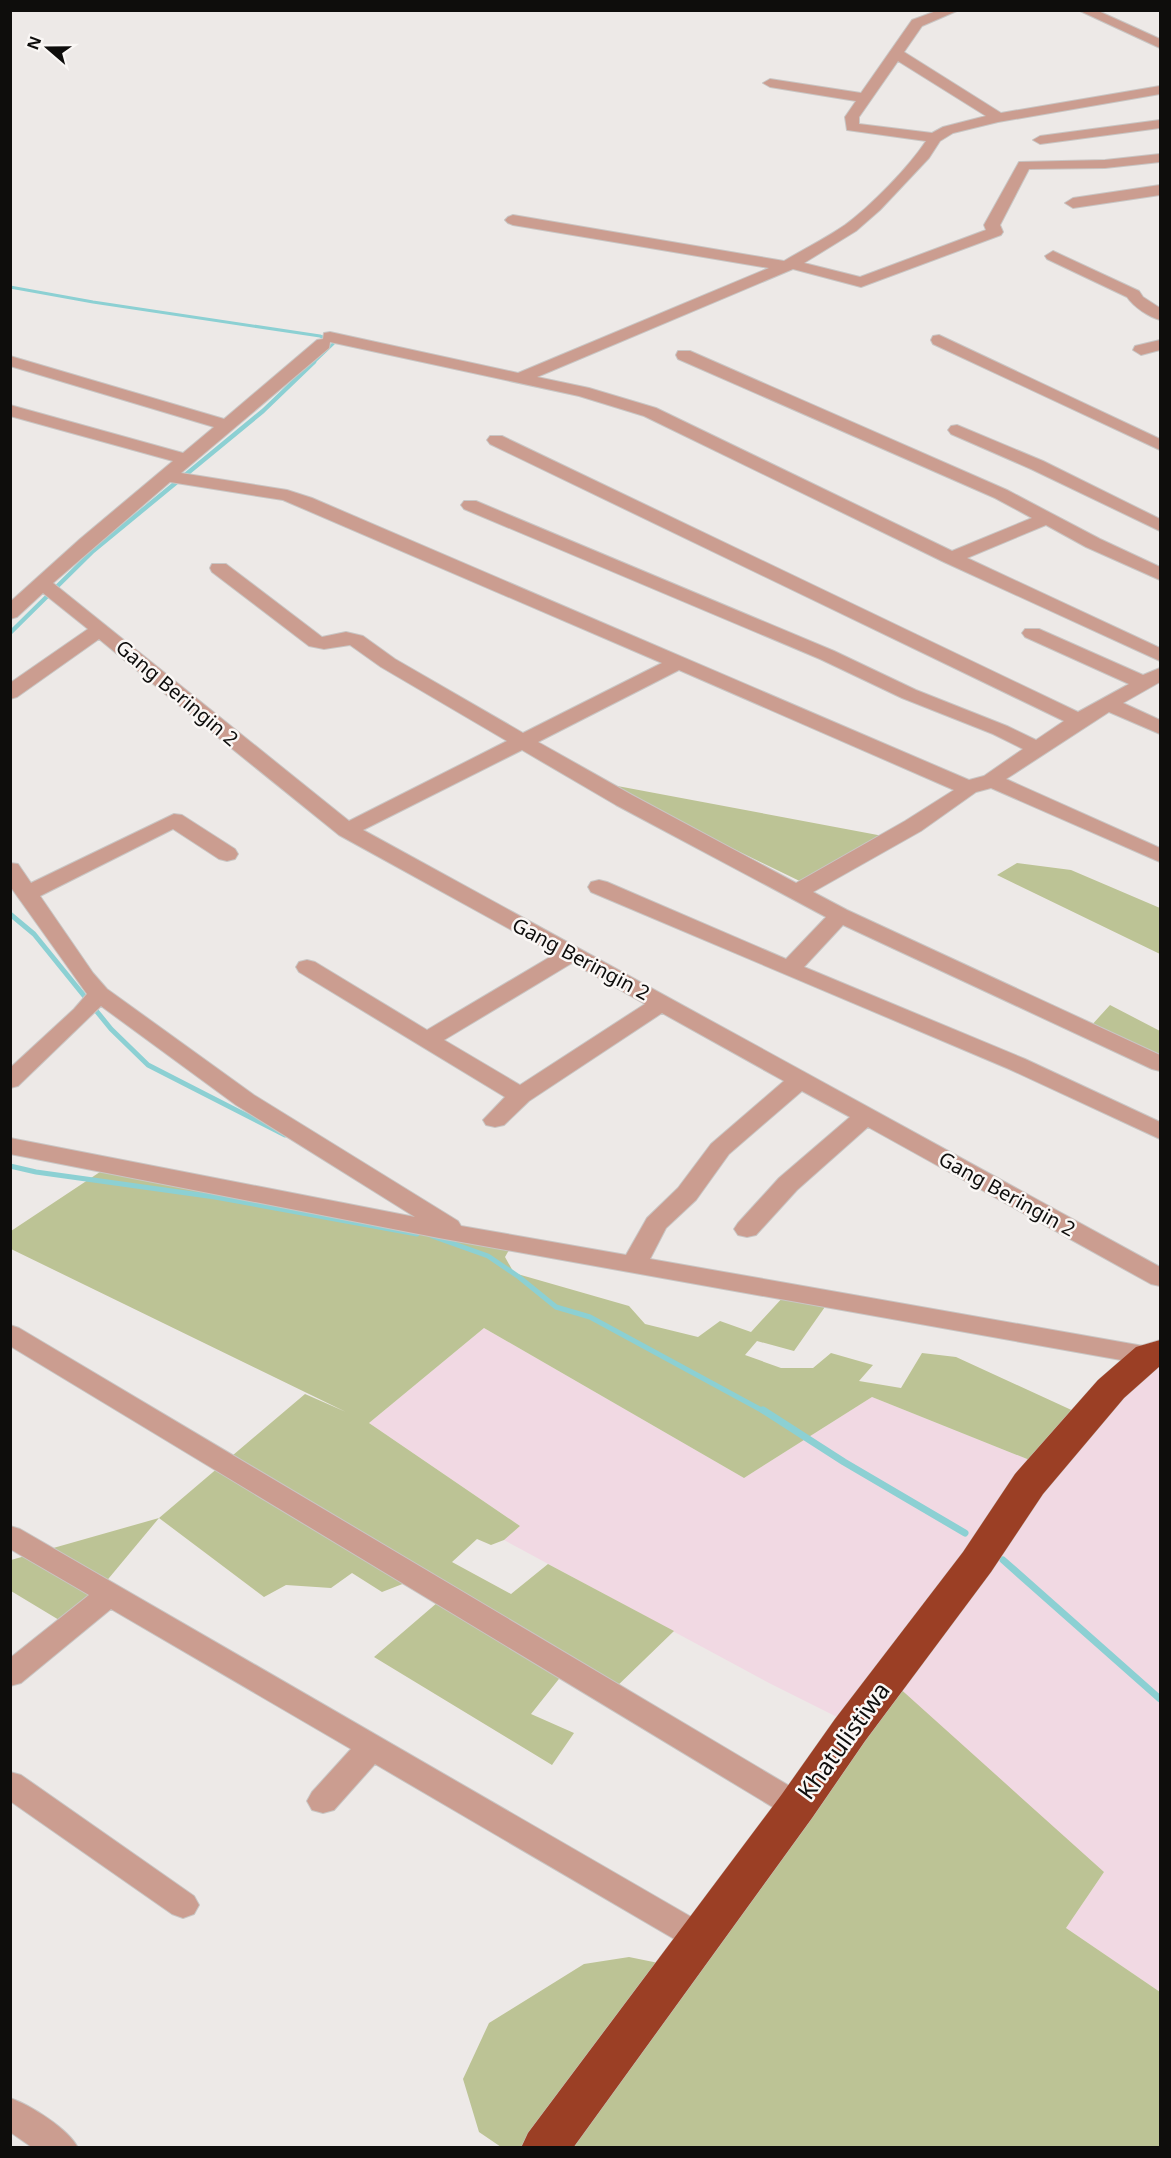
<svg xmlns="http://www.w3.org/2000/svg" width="1171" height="2158" font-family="'Noto Sans',sans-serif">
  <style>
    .industrial { fill: #f1d9e3 }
    .green { fill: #bcc395 }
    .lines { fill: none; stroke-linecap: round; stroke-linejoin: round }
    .stream-far3 { stroke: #8cd0d3; stroke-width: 3 }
    .stream-far2 { stroke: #8cd0d3; stroke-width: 4.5 }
    .stream-far1 { stroke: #8cd0d3; stroke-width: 5 }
    .stream { stroke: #8cd0d3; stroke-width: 7 }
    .minor-casing { stroke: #c9c6c4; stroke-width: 2 }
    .highway-casing { stroke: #c9c6c4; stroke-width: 1 }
    .minor { fill: #cb9d90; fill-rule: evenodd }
    .highway { fill: #9b3f25; fill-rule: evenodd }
    .labels { text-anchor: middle; stroke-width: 5; stroke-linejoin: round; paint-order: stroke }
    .street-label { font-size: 20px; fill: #0e0d0c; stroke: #faf7f5 }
    .near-street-label { font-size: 24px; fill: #0e0d0c; stroke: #faf7f5 }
  </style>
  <rect width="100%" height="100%" fill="#ede9e7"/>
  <!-- industrial -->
  <path class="industrial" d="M 484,1328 L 744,1478 L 872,1397 L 1037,1463 L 1120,1369 L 1160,1343 L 1160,1992 L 1066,1928 L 1104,1872 L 851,1724 L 769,1683 L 504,1540 L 520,1526 L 369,1423 Z"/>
  <!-- green -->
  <path class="green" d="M 596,782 L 899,839 L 812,887 Z
    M 1017,863 L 1071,870 L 1160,908 L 1160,954 L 997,875 Z
    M 1110,1005 L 1160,1031 L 1160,1062 L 1090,1027 Z
    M 112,1164 L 513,1243 L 505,1257 L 514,1273 L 629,1306 L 645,1324 L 698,1337 L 720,1321 L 751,1332 L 785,1295 L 827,1304 L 794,1351 L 757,1341 L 745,1355 L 781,1368 L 813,1368 L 831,1353 L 873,1365 L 859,1381 L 901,1388 L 922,1353 L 956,1357 L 1078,1413 L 1037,1463 L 872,1397 L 744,1478 L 484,1328 L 369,1423 L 520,1526 L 504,1540 L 491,1545 L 477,1539 L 452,1562 L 511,1594 L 548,1564 L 674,1631 L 613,1690 L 570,1665 L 531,1714 L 574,1733 L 552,1765 L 374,1657 L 445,1596 L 423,1576 L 382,1592 L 352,1573 L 331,1588 L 286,1585 L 264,1597 L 159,1518 L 69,1626 L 11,1591 L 11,1560 L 159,1518 L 305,1394 L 346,1412 L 11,1249 L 11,1231 Z
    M 886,1676 L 1104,1872 L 1066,1928 L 1160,1992 L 1160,2147 L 501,2147 L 479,2132 L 463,2079 L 489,2023 L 584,1964 L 629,1957 L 678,1967 Z"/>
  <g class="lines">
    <!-- stream-far3 -->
    <path class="stream-far3" d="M 10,287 L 93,302 L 320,336 L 335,342 L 313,363"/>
    <!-- stream-far2 -->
    <path class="stream-far2" d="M 10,633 L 93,551 L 263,411 L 314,362"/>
    <!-- stream-far1 -->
    <path class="stream-far1" d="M 10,914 L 34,934 L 111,1029 L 148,1065 L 285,1135
      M 10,1166 L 36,1172 L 215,1197 L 417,1234
      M 432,1236 L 488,1256 L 519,1277 L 556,1307 L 590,1317 L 765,1412"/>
    <!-- stream -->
    <path class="stream" d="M 763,1410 L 844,1462 L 965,1533
      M 1003,1560 L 1160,1699"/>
    <!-- minor casing -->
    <g class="minor-casing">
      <path id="minor" d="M 939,10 L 959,10 L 922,26 L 904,52 L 1001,113 L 1160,86 L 1160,94 L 998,122 L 953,133 L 940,141 L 929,158 L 880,210 L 856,231 L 804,263 L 860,277 L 986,230 L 984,225 L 1019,162 L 1105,160 L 1160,154 L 1160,162 L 1105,168 L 1029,169 L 1000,225 L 1003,232 L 1001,235 L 861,287 L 793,269 L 537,377 L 589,388 L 656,408 L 952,551 L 1032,518 L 995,498 L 678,359 L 676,355 L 678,351 L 690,351 L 1007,490 L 1100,539 L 1160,567 L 1160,580 L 1086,547 L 1046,525 L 967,558 L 1160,648 L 1160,661 L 944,562 L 644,416 L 579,396 L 330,342 L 329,348 L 181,473 L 287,490 L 312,498 L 969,780 L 984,776 L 1023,749 L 993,734 L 902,698 L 820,659 L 464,509 L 461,505 L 464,501 L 476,501 L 834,651 L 916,690 L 1007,726 L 1036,740 L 1064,721 L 490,444 L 487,440 L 490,436 L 502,436 L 1078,712 L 1129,684 L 1025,637 L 1022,633 L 1025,629 L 1039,629 L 1143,675 L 1160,668 L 1160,682 L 1123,703 L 1160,720 L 1160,734 L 1109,712 L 1006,779 L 1160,848 L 1160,862 L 991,788 L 976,792 L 921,831 L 813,892 L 847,910 L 1160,1055 L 1160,1071 L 1152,1069 L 843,925 L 804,967 L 1025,1059 L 1160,1122 L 1160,1139 L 1009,1069 L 591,892 L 588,887 L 591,882 L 599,880 L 607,882 L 786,959 L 826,917 L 616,805 L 522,750 L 363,830 L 1160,1267 L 1160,1286 L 1151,1284 L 868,1127 L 797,1190 L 756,1235 L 747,1237 L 738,1235 L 734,1229 L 738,1223 L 779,1178 L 850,1117 L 802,1091 L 729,1154 L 696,1200 L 666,1228 L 650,1259 L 1149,1347 L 1158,1350 L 1160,1353 L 1158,1362 L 1149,1365 L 439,1238 L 10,1154 L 10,1138 L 415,1217 L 236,1105 L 101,1006 L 18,1086 L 10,1088 L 10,1068 L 74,1009 L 87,994 L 10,886 L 10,863 L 18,864 L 31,883 L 174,814 L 182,815 L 235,849 L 238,854 L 235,859 L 227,861 L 219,859 L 173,829 L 40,896 L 93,973 L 107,989 L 254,1095 L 458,1221 L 461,1226 L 626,1255 L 647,1218 L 678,1188 L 711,1144 L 784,1081 L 662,1013 L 529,1101 L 504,1125 L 495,1127 L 486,1125 L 483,1120 L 505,1097 L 299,972 L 296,967 L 299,962 L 307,960 L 315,962 L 427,1030 L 555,954 L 339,835 L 204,726 L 99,639 L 17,697 L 10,699 L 10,683 L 88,629 L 43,593 L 17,617 L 10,619 L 10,602 L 80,539 L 173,461 L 10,416 L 10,405 L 183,453 L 214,427 L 10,366 L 10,356 L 224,419 L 317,340 L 323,339 L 324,333 L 330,332 L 518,373 L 769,268 L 513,225 L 508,223 L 505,220 L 508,217 L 513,215 L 784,261 C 804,249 826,238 845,225 C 870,207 909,167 926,141 L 847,130 L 845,117 L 856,101 L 770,87 L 763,83 L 770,79 L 861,93 L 912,20 ZM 898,61 L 986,116 L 943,127 L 932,133 L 859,124 L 859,117 ZM 170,482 L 283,500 L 662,663 L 523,733 L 395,659 L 363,636 L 346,632 L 322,637 L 226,564 L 212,564 L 210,568 L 212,572 L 309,646 L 324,649 L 350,645 L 381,667 L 507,741 L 349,821 L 53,583 ZM 679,670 L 954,790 L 905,821 L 796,883 L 632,795 L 538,742 ZM 572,963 L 645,1004 L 520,1085 L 444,1040 Z
        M 1078,10 L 1096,10 L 1160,39 L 1160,48 Z
        M 1160,120 L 1160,128 L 1040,144 L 1033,140 L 1040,136 Z
        M 1160,185 L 1160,195 L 1073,208 L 1065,203 L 1073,198 Z
        M 1053,251 L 1139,291 L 1143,297 L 1160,308 L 1160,320 C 1149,317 1134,307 1127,297 L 1047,259 L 1045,256 Z
        M 939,335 L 1160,439 L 1160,450 L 933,344 L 931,340 L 933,336 Z
        M 1160,340 L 1160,350 L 1141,355 L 1133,350 L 1135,346 Z
        M 957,425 L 1043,461 L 1160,519 L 1160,531 L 1031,469 L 951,434 L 948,430 L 951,426 Z
        M 10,1325 L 19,1328 L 808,1797 L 813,1806 L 808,1815 L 797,1818 L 786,1815 L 10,1346 Z
        M 10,1526 L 20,1529 L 712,1929 L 716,1938 L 712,1947 L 700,1951 L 688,1947 L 375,1764 L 334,1810 L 323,1813 L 312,1810 L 307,1801 L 312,1792 L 351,1749 L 111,1609 L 21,1683 L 10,1686 L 10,1658 L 89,1595 L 10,1549 Z
        M 10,1772 L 21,1775 L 194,1896 L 199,1905 L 194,1914 L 183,1918 L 172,1914 L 10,1801 Z
        M 10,2098 C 30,2105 69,2129 78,2148 L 33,2148 L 10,2132 Z"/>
    </g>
    <!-- highway casing -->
    <g class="highway-casing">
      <path id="highway" d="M 1160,1340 L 1160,1366 L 1124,1398 L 1043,1494 L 991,1572 L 865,1741 L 812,1818 L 573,2148 L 521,2148 L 528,2133 L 782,1794 L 835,1719 L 963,1552 L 1015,1474 L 1098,1380 L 1136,1347 Z"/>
    </g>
    <!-- minor -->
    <use href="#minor" class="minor"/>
    <!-- highway -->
    <use href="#highway" class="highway"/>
  </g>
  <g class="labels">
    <!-- street labels -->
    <g class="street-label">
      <text transform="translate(177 693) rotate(40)" y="7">Gang Beringin 2</text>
      <text transform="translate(581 959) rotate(28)" y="7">Gang Beringin 2</text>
      <text transform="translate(1007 1194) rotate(29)" y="7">Gang Beringin 2</text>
    </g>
    <!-- near-street labels -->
    <g class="near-street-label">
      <text transform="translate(844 1741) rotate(-54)" y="8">Khatulistiwa</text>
    </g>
  </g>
  <!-- border -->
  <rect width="1171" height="2158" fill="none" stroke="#0e0d0c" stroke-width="24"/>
  <!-- north arrow -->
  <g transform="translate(48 48) rotate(290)" stroke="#faf7f5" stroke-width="4.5" paint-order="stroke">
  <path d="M0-4.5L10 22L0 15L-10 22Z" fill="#0e0d0c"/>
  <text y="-9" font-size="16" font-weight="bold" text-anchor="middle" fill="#0e0d0c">N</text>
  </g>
</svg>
